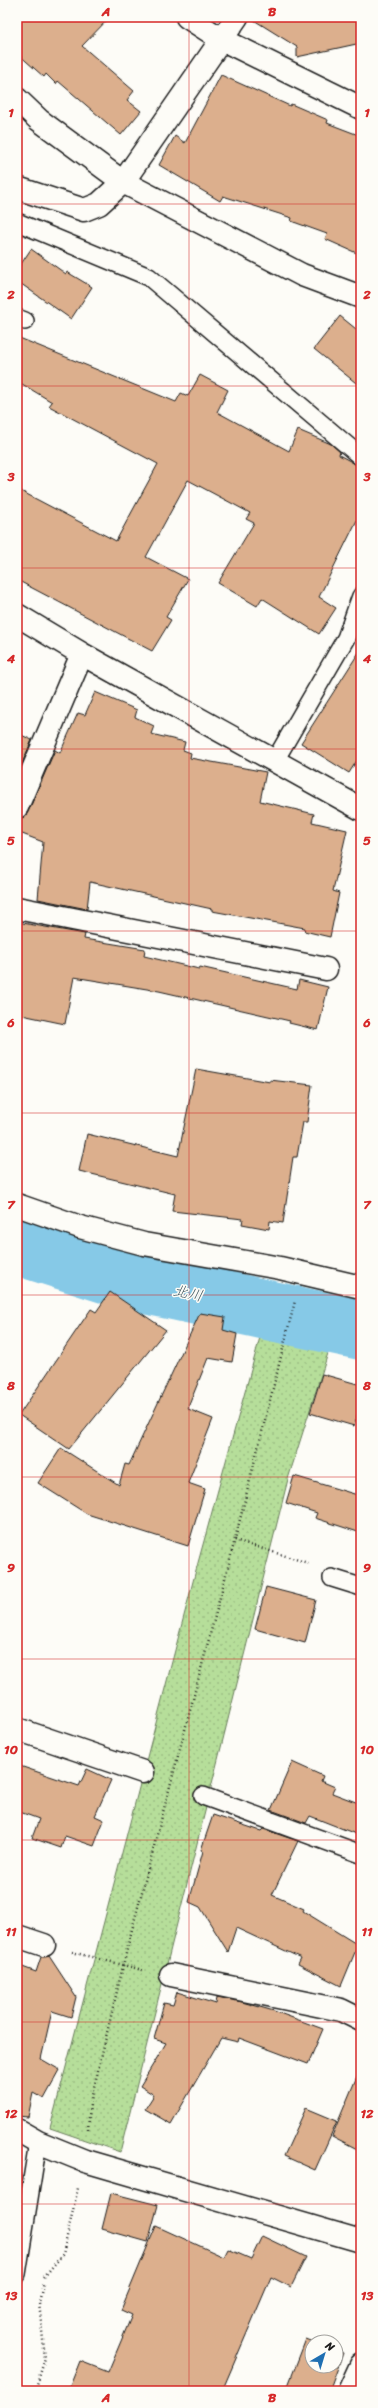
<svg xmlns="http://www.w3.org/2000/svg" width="378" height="2408" font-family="Sriracha,'Klee One',sans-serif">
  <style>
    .park { fill: url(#park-dots); stroke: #697d5b }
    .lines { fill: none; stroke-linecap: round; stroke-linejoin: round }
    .river { stroke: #86c9e7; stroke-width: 60 }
    .building { fill: #dcaf8d; stroke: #1c1c1c }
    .service-casing { stroke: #1c1c1c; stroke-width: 20 }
    .minor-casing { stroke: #1c1c1c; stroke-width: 25 }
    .tertiary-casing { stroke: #1c1c1c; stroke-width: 25 }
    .path { stroke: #1c1c1c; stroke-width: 2.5; stroke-dasharray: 1 3; stroke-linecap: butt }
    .service { stroke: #fdfcf7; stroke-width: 17 }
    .minor { stroke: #fdfcf7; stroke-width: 22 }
    .tertiary { stroke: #fdfcf7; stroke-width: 22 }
    .grid { fill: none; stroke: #d62828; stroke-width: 1; stroke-opacity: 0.55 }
    .labels { text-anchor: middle; stroke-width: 3; stroke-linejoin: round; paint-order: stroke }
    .water-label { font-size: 15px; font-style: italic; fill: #415963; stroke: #fdfcf7 }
    .neatline { fill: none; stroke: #d62828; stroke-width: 1.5 }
    .grid-label { font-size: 13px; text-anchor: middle; font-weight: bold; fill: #d62828 }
  </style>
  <defs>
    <pattern id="park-dots" width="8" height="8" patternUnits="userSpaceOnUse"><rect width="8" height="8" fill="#b6de9a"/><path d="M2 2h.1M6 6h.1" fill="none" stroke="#9cbe84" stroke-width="1.8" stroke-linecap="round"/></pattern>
  </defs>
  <rect width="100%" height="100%" fill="#fdfcf7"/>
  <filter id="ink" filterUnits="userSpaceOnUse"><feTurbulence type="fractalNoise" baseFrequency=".025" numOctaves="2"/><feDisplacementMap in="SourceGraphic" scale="8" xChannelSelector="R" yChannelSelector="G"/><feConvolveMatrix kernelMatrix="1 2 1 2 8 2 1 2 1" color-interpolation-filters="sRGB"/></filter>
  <g filter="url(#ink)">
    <!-- park -->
    <path class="park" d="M 262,1330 L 329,1350 L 288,1479 L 120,2152 L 50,2128 L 196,1570 Z"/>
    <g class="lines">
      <!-- river -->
      <path class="river" d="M 17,1245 L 127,1280 L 361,1330"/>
    </g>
    <!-- building -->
    <path class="building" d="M 17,17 L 110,17 L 82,46 L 134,91 L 127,100 L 141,111 L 121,135 L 58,81 L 56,84 L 46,74 L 44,77 L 17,53 Z
      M 249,17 L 361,17 L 361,43 L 297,57 L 297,47 Z
      M 221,75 L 290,106 L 291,104 L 328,120 L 327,123 L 361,136 L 361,255 L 325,239 L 327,234 L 291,221 L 292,218 L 223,196 L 220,201 L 159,165 L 175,136 L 185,143 Z
      M 31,249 L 66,274 L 67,272 L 92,287 L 71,319 L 17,281 L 17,270 Z
      M 340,316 L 361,333 L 361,387 L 314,349 Z
      M 17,337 L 176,402 L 181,393 L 188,396 L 200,375 L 228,390 L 217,412 L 289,451 L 298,430 L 331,444 L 340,452 L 339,455 L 361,467 L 361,512 L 319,597 L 336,608 L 319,634 L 262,598 L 257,606 L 218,583 L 254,523 L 246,519 L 250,513 L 188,480 L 146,557 L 188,579 L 166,617 L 171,620 L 152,651 L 17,580 L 17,489 L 116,541 L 158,464 L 49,406 L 52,402 L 17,381 Z
      M 361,649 L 361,754 L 349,773 L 301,743 Z
      M 95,692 L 137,710 L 135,717 L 154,726 L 151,734 L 185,742 L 183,750 L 191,753 L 190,758 L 266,772 L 260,801 L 314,814 L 312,822 L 347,830 L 333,891 L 339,893 L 330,937 L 304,931 L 305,928 L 212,911 L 212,909 L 90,882 L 87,909 L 38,899 L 43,842 L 17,832 L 17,819 L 24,817 L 28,812 L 55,750 L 60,753 L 78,713 L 85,715 Z
      M 17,733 L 32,740 L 17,775 Z
      M 17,922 L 85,934 L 84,939 L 145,949 L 144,956 L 199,969 L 200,967 L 297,989 L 299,980 L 328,987 L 318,1030 L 289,1023 L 290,1021 L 159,991 L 74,977 L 65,1024 L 17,1014 Z
      M 196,1069 L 270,1082 L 270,1080 L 312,1085 L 307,1122 L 303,1122 L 297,1157 L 293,1157 L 283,1223 L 270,1221 L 269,1229 L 242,1224 L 243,1219 L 172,1211 L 175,1194 L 79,1171 L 87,1134 L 178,1156 Z
      M 110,1292 L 166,1330 L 69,1449 L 19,1415 L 91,1309 L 96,1312 Z
      M 200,1313 L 225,1317 L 223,1330 L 237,1334 L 232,1362 L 208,1358 L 189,1405 L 188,1409 L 213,1419 L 188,1483 L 205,1489 L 188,1546 L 87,1514 L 38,1483 L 61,1448 L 119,1485 L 125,1464 L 129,1465 Z
      M 322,1374 L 361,1385 L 361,1401 L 354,1426 L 310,1413 Z
      M 294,1476 L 361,1496 L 361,1533 L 315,1518 L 317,1513 L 286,1503 Z
      M 266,1587 L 316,1600 L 305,1643 L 255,1629 Z
      M 292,1762 L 323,1776 L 321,1781 L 335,1787 L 332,1793 L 361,1804 L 361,1836 L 310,1816 L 306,1823 L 271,1810 Z
      M 17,1765 L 79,1786 L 87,1769 L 111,1780 L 95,1816 L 104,1820 L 94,1846 L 65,1836 L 61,1848 L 32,1838 L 39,1819 L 17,1811 Z
      M 213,1815 L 261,1831 L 263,1829 L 298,1841 L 272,1895 L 304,1909 L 303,1911 L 358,1945 L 341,1986 L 298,1964 L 301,1958 L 236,1928 L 228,1952 L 200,1907 L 189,1902 L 203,1851 L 201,1850 Z
      M 49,1956 L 76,1997 L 71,2017 L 52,2011 L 41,2059 L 60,2070 L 44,2099 L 33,2093 L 28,2117 L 17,2116 L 17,1965 L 36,1972 L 41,1957 Z
      M 177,1992 L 216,2004 L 217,1997 L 242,2002 L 274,2011 L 323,2029 L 308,2064 L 239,2038 L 238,2042 L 221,2038 L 171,2124 L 145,2109 L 154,2095 L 140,2086 L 166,2043 L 154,2039 L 164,2003 L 173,2005 Z
      M 360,2069 L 361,2069 L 361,2151 L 332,2136 Z
      M 306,2108 L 337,2121 L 315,2170 L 284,2156 Z
      M 111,2193 L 158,2205 L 148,2242 L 102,2229 Z
      M 156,2226 L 224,2257 L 228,2249 L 251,2259 L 262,2236 L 306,2257 L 291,2287 L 271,2277 L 222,2391 L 68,2391 L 80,2361 L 108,2372 L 132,2315 L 121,2310 Z
      M 306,2339 L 314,2342 L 312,2366 L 336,2366 L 336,2351 L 343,2353 L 329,2391 L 286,2391 Z"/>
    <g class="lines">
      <!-- service casing -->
      <g class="service-casing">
        <path id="service" d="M 17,222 L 149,277 L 361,457
          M 17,318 L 25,321
          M 274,762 L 346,638 L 361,596
          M 332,1578 L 361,1587
          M 203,1796 L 361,1854
          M 17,2274 L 38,2142"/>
      </g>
      <!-- minor casing -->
      <g class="minor-casing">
        <path id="minor" d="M 187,17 L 221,39 L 361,108
          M 17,99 L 39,120 L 123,182 L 302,275 L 361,297
          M 17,188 L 84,210 L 99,204 L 123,182 L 237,17
          M 17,615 L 82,654 L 361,809
          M 17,807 L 82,654
          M 17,908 L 326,969
          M 17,1205 L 80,1227 L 144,1244 L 280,1268 L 361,1287
          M 17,1729 L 143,1772
          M 17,1936 L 44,1945
          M 171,1975 L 341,2010 L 361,2020
          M 349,2391 L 361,2365"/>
      </g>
      <!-- tertiary casing -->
      <g class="tertiary-casing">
        <path id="tertiary" d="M 17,2130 L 38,2142 L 85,2161 L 361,2241"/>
      </g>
      <!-- path -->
      <path class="path" d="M 235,1540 L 311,1564
        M 72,1952 L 143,1970
        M 88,2130 L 90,2104 L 129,1941 L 228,1567 L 295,1301
        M 44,2277 L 63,2254 L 78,2188
        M 35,2391 L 45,2358 L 39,2303 L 43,2284"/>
      <!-- service -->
      <use href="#service" class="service"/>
      <!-- minor -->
      <use href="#minor" class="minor"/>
      <!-- tertiary -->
      <use href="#tertiary" class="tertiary"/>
    </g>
  </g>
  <!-- grid -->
  <path class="grid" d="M 189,17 L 189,2391M 17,204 L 361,204M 17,386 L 361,386M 17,568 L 361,568M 17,749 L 361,749M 17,931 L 361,931M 17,1113 L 361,1113M 17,1295 L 361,1295M 17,1477 L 361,1477M 17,1659 L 361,1659M 17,1840 L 361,1840M 17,2022 L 361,2022M 17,2204 L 361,2204"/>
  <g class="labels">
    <!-- water labels -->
    <g class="water-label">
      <text transform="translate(188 1293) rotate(12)" y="5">北川</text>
    </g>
  </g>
  <!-- margin -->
  <rect width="378" height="2408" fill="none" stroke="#fdfcf7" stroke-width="44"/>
  <!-- north arrow -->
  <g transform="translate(324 2354) rotate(38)"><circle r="19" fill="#fdfcf7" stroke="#a3a29f"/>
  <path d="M0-3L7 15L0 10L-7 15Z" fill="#1f6fb2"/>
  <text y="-6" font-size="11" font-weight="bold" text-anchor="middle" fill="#1c1c1c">N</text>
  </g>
  <rect x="22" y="22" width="334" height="2364" class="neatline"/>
  <g class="grid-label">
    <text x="106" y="16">A</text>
    <text x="272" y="16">B</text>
    <text x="11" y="117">1</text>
    <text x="367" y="117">1</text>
    <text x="11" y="299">2</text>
    <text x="367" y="299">2</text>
    <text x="11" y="481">3</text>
    <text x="367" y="481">3</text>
    <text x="11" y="663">4</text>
    <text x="367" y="663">4</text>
    <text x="11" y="845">5</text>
    <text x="367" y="845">5</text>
    <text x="11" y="1027">6</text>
    <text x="367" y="1027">6</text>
    <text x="11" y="1209">7</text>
    <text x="367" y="1209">7</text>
    <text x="11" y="1390">8</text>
    <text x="367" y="1390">8</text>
    <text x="11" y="1572">9</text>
    <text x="367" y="1572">9</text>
    <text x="11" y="1754">10</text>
    <text x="367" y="1754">10</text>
    <text x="11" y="1936">11</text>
    <text x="367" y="1936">11</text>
    <text x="11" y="2118">12</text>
    <text x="367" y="2118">12</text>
    <text x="11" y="2300">13</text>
    <text x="367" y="2300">13</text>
    <text x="106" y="2402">A</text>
    <text x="272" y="2402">B</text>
  </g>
</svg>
